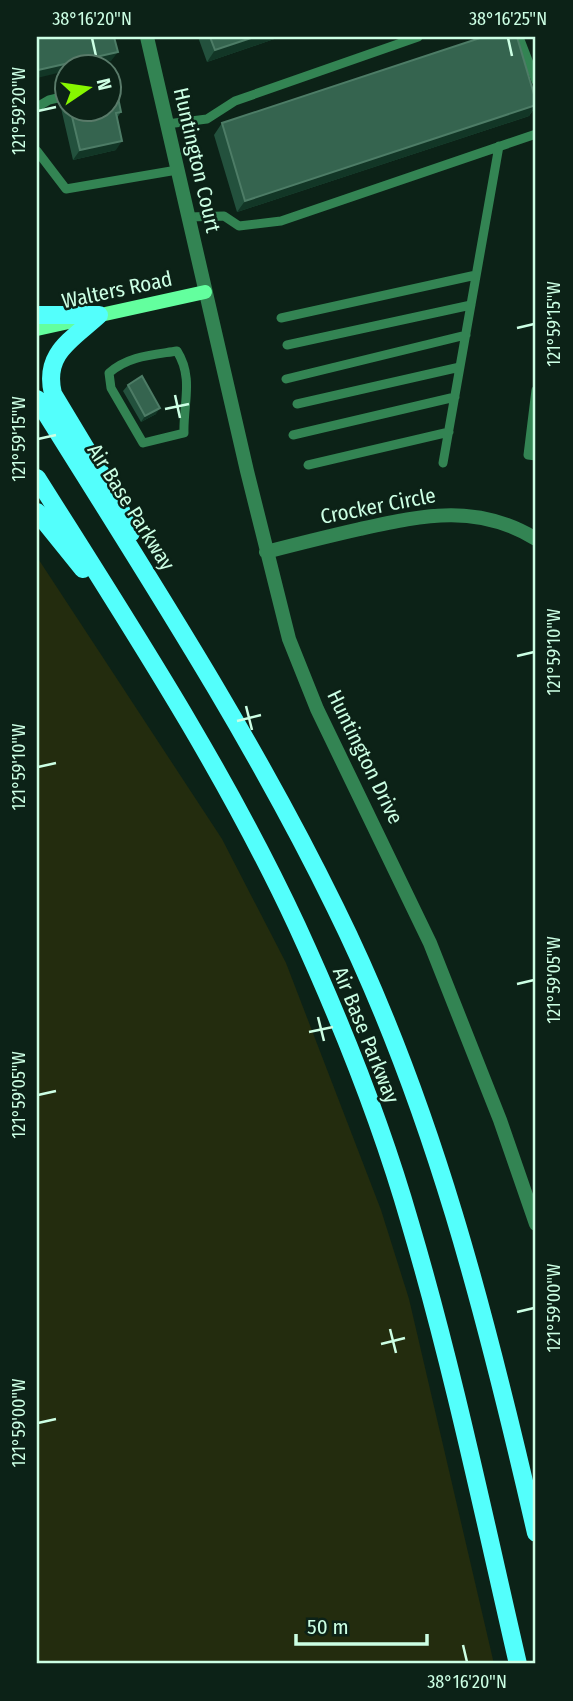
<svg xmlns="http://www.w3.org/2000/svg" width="573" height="1701" font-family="'Fira Sans Condensed',sans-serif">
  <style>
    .grass { fill: #232c0e }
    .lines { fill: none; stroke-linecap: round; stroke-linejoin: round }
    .lane { stroke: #338453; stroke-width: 9 }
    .street { stroke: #338453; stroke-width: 14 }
    .secondary { stroke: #63ff9e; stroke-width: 14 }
    .primary { stroke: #53fffc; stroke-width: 18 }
    .wall { fill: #23513d }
    .shaded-wall { fill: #123626 }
    .building { fill: #35644f; stroke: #4d7c66; stroke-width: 2 }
    .ticks { fill: none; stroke: #ccffe4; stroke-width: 2.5 }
    .labels { text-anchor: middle; stroke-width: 5; stroke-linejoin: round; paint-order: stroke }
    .street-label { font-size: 21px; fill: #ccffe4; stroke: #0c2217 }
    .neatline { fill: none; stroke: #ccffe4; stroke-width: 2.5 }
    .ticks-label { font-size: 18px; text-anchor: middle; fill: #ccffe4 }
  </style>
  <rect width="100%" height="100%" fill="#0c2217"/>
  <!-- grass -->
  <path class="grass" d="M 37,557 L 222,839 L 286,963 L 381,1210 L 409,1299 L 494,1664 L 37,1664 Z"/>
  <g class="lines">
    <!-- lane -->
    <path class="lane" d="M 519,37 L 536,81
      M 37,107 L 49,100 L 66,96
      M 167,124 L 207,119 L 235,101 L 418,37
      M 37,151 L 66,189 L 177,170
      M 188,217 L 224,216 L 239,226 L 281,221 L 536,134
      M 281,318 L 476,275
      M 287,345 L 471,305
      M 177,351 C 194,378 183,404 184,433 L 143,443 L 111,388 L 109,373 C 128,356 152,355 177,351 Z
      M 286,379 L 466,335
      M 536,390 L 528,455 L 536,456
      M 297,404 L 460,367
      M 293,435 L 455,397
      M 443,463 L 499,146
      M 308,465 L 449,432"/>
    <!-- street -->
    <path class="street" d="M 147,37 L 247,471 L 289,639 L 317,709 L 430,943 L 500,1120 L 536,1224
      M 266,552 C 297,544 329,536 360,529 C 424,515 477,503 536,539"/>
    <!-- secondary -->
    <path class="secondary" d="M 37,329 L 205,292"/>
    <!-- primary -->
    <path class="primary" d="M 37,315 L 99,315
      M 99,315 C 72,340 43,353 53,394 L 115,497 L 131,533
      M 37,399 C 141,566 249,731 335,907 C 433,1105 487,1319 536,1533
      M 37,478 C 129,624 224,769 297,926 C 341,1022 381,1122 410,1223 C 453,1368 484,1517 518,1664
      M 37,512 L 83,569"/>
  </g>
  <!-- wall -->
  <path class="wall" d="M 198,37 L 280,37 L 207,62 Z
    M 66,101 L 66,108 L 108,108 L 121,112 L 117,118 L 116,150 L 73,160 L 61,108 Z
    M 536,101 L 536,106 L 529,116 L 237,212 L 214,135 L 222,123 Z
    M 128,385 L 156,414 L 141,422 L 123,391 Z"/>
  <!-- shaded-wall -->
  <path class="shaded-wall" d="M 254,37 L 280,37 L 207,62 L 215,50 Z
    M 118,52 L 111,61 L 89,66 L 66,66 L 66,71 L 37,78 L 37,72 L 38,70 Z
    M 536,105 L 529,116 L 237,212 L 245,201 Z
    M 122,141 L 116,150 L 73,160 L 80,150 Z
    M 160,408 L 156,414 L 141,422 L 145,416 Z"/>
  <!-- building -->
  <path class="building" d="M 37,37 L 114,37 L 118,52 L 38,70 L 37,65 Z
    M 210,37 L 254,37 L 215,50 Z
    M 483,37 L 517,37 L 536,101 L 536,105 L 245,201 L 222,123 Z
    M 116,88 L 121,112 L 116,113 L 122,141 L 80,150 L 70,108 L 108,108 L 108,89 Z
    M 142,376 L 160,408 L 145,416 L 128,385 Z"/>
  <!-- ticks -->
  <path class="ticks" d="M 92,38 L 96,56M 508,38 L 512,56M 38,111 L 56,107M 517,328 L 534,324M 175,395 L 180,418M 165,409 L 189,404M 38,439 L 56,435M 517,656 L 534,652M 246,706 L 252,730M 237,721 L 261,715M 38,767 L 56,763M 517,984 L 534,980M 318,1017 L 324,1041M 309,1032 L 333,1027M 38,1095 L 56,1091M 517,1312 L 534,1308M 390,1329 L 396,1353M 381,1344 L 405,1338M 38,1423 L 56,1419M 463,1645 L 467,1662"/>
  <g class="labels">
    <!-- street labels -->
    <g class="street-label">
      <text transform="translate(197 160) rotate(77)" y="7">Huntington Court</text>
      <text transform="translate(117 290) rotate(-12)" y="7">Walters Road</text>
      <text transform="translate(378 506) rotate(-11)" y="7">Crocker Circle</text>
      <text transform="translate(131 507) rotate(58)" y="7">Air Base Parkway</text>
      <text transform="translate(365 757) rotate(64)" y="7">Huntington Drive</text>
      <text transform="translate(366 1035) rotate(68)" y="7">Air Base Parkway</text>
    </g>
  </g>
  <!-- border -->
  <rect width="573" height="1701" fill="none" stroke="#0c2217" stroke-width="77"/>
  <!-- north arrow -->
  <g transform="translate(88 88) rotate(77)"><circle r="33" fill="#0c2217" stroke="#597a69" stroke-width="2"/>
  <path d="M0-5L12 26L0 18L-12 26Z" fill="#87f700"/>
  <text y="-10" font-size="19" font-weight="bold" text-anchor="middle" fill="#ccffe4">N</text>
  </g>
  <!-- scale -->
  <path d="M296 1634v10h131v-10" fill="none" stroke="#ccffe4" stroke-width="3.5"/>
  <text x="307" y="1634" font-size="21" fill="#ccffe4" stroke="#0c2217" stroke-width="5" paint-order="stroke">50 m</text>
  <rect x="38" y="38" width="496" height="1624" class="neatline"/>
  <g class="ticks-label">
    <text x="92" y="25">38°16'20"N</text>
    <text x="508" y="25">38°16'25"N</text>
    <text transform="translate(19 111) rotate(-90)" y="6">121°59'20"W</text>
    <text transform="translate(554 324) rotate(-90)" y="6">121°59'15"W</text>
    <text transform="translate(19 439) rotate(-90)" y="6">121°59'15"W</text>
    <text transform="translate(554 652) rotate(-90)" y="6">121°59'10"W</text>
    <text transform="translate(19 767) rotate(-90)" y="6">121°59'10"W</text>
    <text transform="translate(554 980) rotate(-90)" y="6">121°59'05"W</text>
    <text transform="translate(19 1095) rotate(-90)" y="6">121°59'05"W</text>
    <text transform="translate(554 1308) rotate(-90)" y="6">121°59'00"W</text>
    <text transform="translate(19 1423) rotate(-90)" y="6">121°59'00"W</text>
    <text x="467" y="1688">38°16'20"N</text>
  </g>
</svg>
